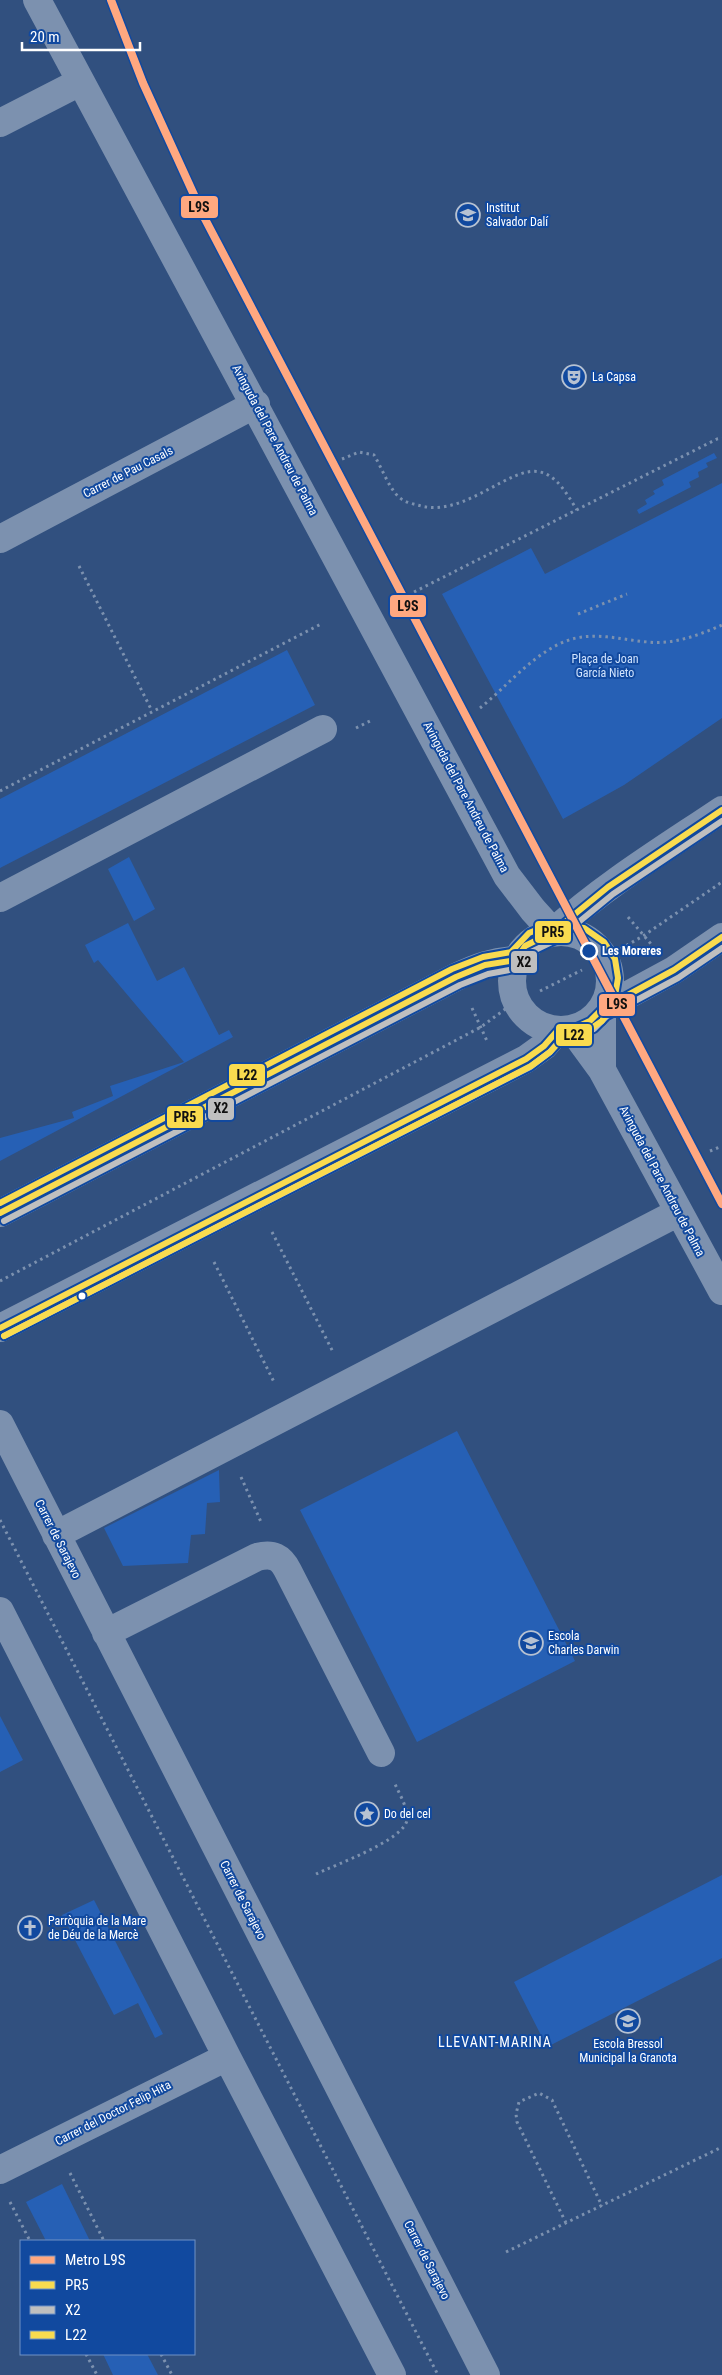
<svg xmlns="http://www.w3.org/2000/svg" width="722" height="2375" font-family="'Roboto Condensed',sans-serif">
  <style>
    .green { fill: #2660b5 }
    .lines { fill: none; stroke-linecap: round; stroke-linejoin: round }
    .path { stroke: #7c91af; stroke-width: 3; stroke-dasharray: 2.5 4; stroke-linecap: butt }
    .minor { stroke: #7c91af; stroke-width: 28 }
    .bus-1-casing { stroke: #11499f; stroke-width: 10 }
    .bus-2-casing { stroke: #11499f; stroke-width: 10 }
    .bus-3-casing { stroke: #11499f; stroke-width: 10 }
    .bus-1 { stroke: #f9db4f; stroke-width: 6 }
    .bus-2 { stroke: #bfbfbf; stroke-width: 6 }
    .bus-3 { stroke: #f9db4f; stroke-width: 6 }
    .metro-1-casing { stroke: #11499f; stroke-width: 11 }
    .metro-1 { stroke: #ffa880; stroke-width: 8 }
    .stop-dot { fill: #11499f; stroke: #fff; stroke-width: 2.5 }
    .bus-dot { fill: #fff; stroke: #11499f; stroke-width: 2 }
    .labels { text-anchor: middle; stroke-width: 4; stroke-linejoin: round; paint-order: stroke }
    .poi-label { font-size: 12px; fill: #fff; stroke: #11499f; text-anchor: start }
    .street-label { font-size: 12px; fill: #fff; stroke: #11499f }
    .park-label { font-size: 12px; fill: #d1e4fe; stroke: #11499f }
    .stop-label { font-size: 12px; font-weight: bold; fill: #fff; stroke: #11499f; text-anchor: start }
    .neighbourhood-label { font-size: 14px; letter-spacing: 1px; fill: #fff; stroke: #11499f }
    .line-badge { stroke: #11499f; stroke-width: 2 }
    .pale-badge-label { font-size: 14px; text-anchor: middle; font-weight: bold; fill: #111 }
  </style>
  <rect width="100%" height="100%" fill="#31507f"/>
  <!-- green -->
  <path class="green" d="M 714,453 L 717,458 L 706,463 L 708,467 L 698,472 L 699,477 L 689,482 L 691,487 L 639,514 L 637,510 L 647,504 L 645,500 L 655,494 L 653,491 L 664,485 L 662,480 Z
    M 722,483 L 722,718 L 624,785 L 563,819 L 442,594 L 531,548 L 545,574 Z
    M 287,650 L 315,705 L 0,868 L 0,799 Z
    M 129,857 L 155,909 L 134,921 L 108,869 Z
    M 128,923 L 157,981 L 184,967 L 219,1035 L 229,1030 L 233,1037 L 0,1161 L 0,1138 L 74,1118 L 72,1112 L 113,1096 L 110,1086 L 184,1062 L 98,960 L 94,963 L 85,945 Z
    M 457,1431 L 575,1661 L 417,1742 L 300,1510 Z
    M 219,1470 L 220,1502 L 207,1503 L 205,1534 L 191,1535 L 188,1563 L 123,1566 L 104,1528 Z
    M 0,1716 L 23,1760 L 0,1772 Z
    M 722,1875 L 722,1958 L 547,2047 L 514,1982 Z
    M 94,1900 L 163,2034 L 155,2038 L 138,2003 L 114,2015 L 62,1915 Z
    M 62,2184 L 90,2241 L 46,2241 L 26,2202 Z
    M 103,2354 L 147,2354 L 158,2375 L 113,2375 Z"/>
  <g class="lines">
    <!-- path -->
    <path class="path" d="M 342,459 L 359,452 L 374,455 C 382,468 389,489 400,498 C 406,503 414,504 421,506 C 466,517 510,465 540,472 C 558,476 568,496 577,510
      M 79,566 L 152,711
      M 414,592 L 717,439 L 722,438
      M 578,614 L 627,594
      M 480,708 C 509,685 538,647 576,638 C 601,633 623,640 648,642 C 673,645 699,635 722,625
      M 356,728 L 372,720
      M 0,791 L 321,624
      M 628,917 L 651,944
      M 615,952 L 643,936 L 722,882
      M 540,991 L 582,970
      M 472,1008 L 487,1041
      M 710,1151 L 722,1146
      M 272,1232 L 333,1352
      M 214,1262 L 274,1382
      M 0,1281 L 481,1027 L 508,1007
      M 241,1477 L 261,1522
      M 0,1520 L 438,2375
      M 316,1874 C 335,1865 404,1840 407,1820 C 408,1808 400,1795 395,1784
      M 70,2173 L 104,2241
      M 10,2202 L 30,2241
      M 566,2223 L 517,2122 L 516,2114 L 519,2102 L 539,2093 L 552,2100 L 602,2206
      M 506,2252 L 722,2147
      M 86,2354 L 97,2375
      M 161,2354 L 172,2375"/>
    <!-- minor -->
    <path class="minor" d="M 37,0 L 507,876 L 533,910 L 553,932
      M 0,123 L 80,82
      M 0,539 L 256,404
      M 0,898 L 323,729
      M 553,932 C 605,885 664,849 722,810
      M512 981a49 49 0 1 1 98 0a49 49 0 1 1-98 0Z
      M 602,1009 L 674,970 L 722,937
      M 572,1029 L 602,1070 L 602,1009
      M 602,1070 L 722,1291
      M 0,1213 L 456,977 C 477,967 493,961 516,960
      M 0,1328 L 526,1059 L 544,1046 L 558,1030
      M 0,1424 L 486,2375
      M 56,1535 L 679,1212
      M 0,1611 L 227,2057 L 392,2375
      M 106,1633 L 257,1557 C 273,1553 281,1557 288,1571 L 381,1753
      M 0,2170 L 227,2057"/>
    <!-- bus-1 casing -->
    <g class="bus-1-casing">
      <path id="bus-1" d="M 0,1213 L 456,977 L 485,965 L 516,960 L 525,946 L 553,932 L 608,887 L 722,810
        M 0,1328 L 526,1059 L 544,1046 L 558,1030 L 572,1029 L 590,1021 L 602,1009 L 674,970 L 722,937"/>
    </g>
    <!-- bus-2 casing -->
    <g class="bus-2-casing">
      <path id="bus-2" d="M 4,1221 L 460,985 L 488,974 L 520,968 L 531,952 L 558,939 L 613,894 L 722,821
        M 4,1336 L 530,1067 L 550,1052 L 562,1038 L 575,1037 L 594,1029 L 607,1016 L 678,978 L 722,948"/>
    </g>
    <!-- bus-3 casing -->
    <g class="bus-3-casing">
      <path id="bus-3" d="M 0,1203 L 452,969 L 483,957 L 511,952 L 529,933 L 551,924 L 584,928 L 604,942 L 615,959 L 618,978 L 614,1002 L 602,1021 L 584,1033 L 563,1038 L 550,1052 L 531,1066 L 4,1336"/>
    </g>
    <!-- bus-1 -->
    <use href="#bus-1" class="bus-1"/>
    <!-- bus-2 -->
    <use href="#bus-2" class="bus-2"/>
    <!-- bus-3 -->
    <use href="#bus-3" class="bus-3"/>
    <!-- metro-1 casing -->
    <g class="metro-1-casing">
      <path id="metro-1" d="M 111,0 L 143,83 L 205,219 L 722,1204"/>
    </g>
    <!-- metro-1 -->
    <use href="#metro-1" class="metro-1"/>
  </g>
  <!-- icons -->
  <defs>
    <g id="school-ring" transform="scale(1.25)"><circle r="9.5" fill="#11499f" stroke="#b7c2d2" stroke-width="1.5"/><path d="M0-5L7-2L0 1L-7-2ZM-4 1L0 2.5L4 1V4Q0 6-4 4Z" fill="#b7c2d2"/></g>
    <g id="theatre-ring" transform="scale(1.25)"><circle r="9.5" fill="#11499f" stroke="#b7c2d2" stroke-width="1.5"/><path d="M-5-5.5Q0-4 5-5.5V0Q5 5 0 6Q-5 5-5 0ZM-3.3-2.5H-1v1.5H-3.3ZM1-2.5H3.3v1.5H1ZM-2.8 1Q0 5.5 2.8 1Z" fill="#b7c2d2"/></g>
    <g id="sight-ring" transform="scale(1.25)"><circle r="9.5" fill="#11499f" stroke="#b7c2d2" stroke-width="1.5"/><path d="M0-6L1.8-2.2L6-1.7L2.9 1.2L3.7 5.4L0 3.3L-3.7 5.4L-2.9 1.2L-6-1.7L-1.8-2.2Z" fill="#b7c2d2"/></g>
    <g id="church-ring" transform="scale(1.25)"><circle r="9.5" fill="#11499f" stroke="#b7c2d2" stroke-width="1.5"/><path d="M-1.2-6h2.4v3.5h3.3v2.4h-3.3V6h-2.4V-.1h-3.3v-2.4h3.3Z" fill="#b7c2d2"/></g>
  </defs>
  <g fill-rule="evenodd">
    <use href="#school-ring" x="468" y="215"/>
    <use href="#theatre-ring" x="574" y="377"/>
    <use href="#school-ring" x="531" y="1643"/>
    <use href="#sight-ring" x="367" y="1814"/>
    <use href="#church-ring" x="30" y="1928"/>
    <use href="#school-ring" x="628" y="2021"/>
  </g>
  <!-- markers -->
  <circle class="stop-dot" cx="589" cy="951" r="8"/>
  <circle class="bus-dot" cx="82" cy="1296" r="4.5"/>
  <g class="labels">
    <!-- poi labels -->
    <g class="poi-label">
      <text x="486" y="212">Institut<tspan x="486" dy="14">Salvador Dalí</tspan></text>
      <text x="592" y="381">La Capsa</text>
      <text x="548" y="1640">Escola<tspan x="548" dy="14">Charles Darwin</tspan></text>
      <text x="384" y="1818">Do del cel</text>
      <text x="48" y="1925">Parròquia de la Mare<tspan x="48" dy="14">de Déu de la Mercè</tspan></text>
      <text x="628" y="2048" text-anchor="middle">Escola Bressol<tspan x="628" dy="14">Municipal la Granota</tspan></text>
    </g>
    <!-- street labels -->
    <g class="street-label">
      <text transform="translate(275 440) rotate(62)" y="4">Avinguda del Pare Andreu de Palma</text>
      <text transform="translate(128 472) rotate(-27)" y="4">Carrer de Pau Casals</text>
      <text transform="translate(466 797) rotate(62)" y="4">Avinguda del Pare Andreu de Palma</text>
      <text transform="translate(662 1181) rotate(62)" y="4">Avinguda del Pare Andreu de Palma</text>
      <text transform="translate(58 1539) rotate(63)" y="4">Carrer de Sarajevo</text>
      <text transform="translate(243 1900) rotate(63)" y="4">Carrer de Sarajevo</text>
      <text transform="translate(113 2113) rotate(-27)" y="4">Carrer del Doctor Felip Hita</text>
      <text transform="translate(427 2260) rotate(63)" y="4">Carrer de Sarajevo</text>
    </g>
    <!-- park labels -->
    <g class="park-label">
      <text x="605" y="663">Plaça de Joan<tspan x="605" dy="14">García Nieto</tspan></text>
    </g>
    <!-- stop labels -->
    <g class="stop-label">
      <text x="602" y="955">Les Moreres</text>
    </g>
    <!-- neighbourhood labels -->
    <g class="neighbourhood-label">
      <text x="495" y="2047">LLEVANT-MARINA</text>
    </g>
  </g>
  <g class="line-badge">
    <rect x="180" y="195" width="39" height="24" rx="5" fill="#ffa880"/>
    <rect x="389" y="594" width="38" height="24" rx="5" fill="#ffa880"/>
    <rect x="534" y="920" width="38" height="24" rx="5" fill="#f9db4f"/>
    <rect x="510" y="950" width="28" height="24" rx="5" fill="#bfbfbf"/>
    <rect x="598" y="993" width="38" height="24" rx="5" fill="#ffa880"/>
    <rect x="555" y="1023" width="38" height="24" rx="5" fill="#f9db4f"/>
    <rect x="228" y="1063" width="38" height="24" rx="5" fill="#f9db4f"/>
    <rect x="207" y="1097" width="28" height="24" rx="5" fill="#bfbfbf"/>
    <rect x="166" y="1105" width="38" height="24" rx="5" fill="#f9db4f"/>
  </g>
  <g class="pale-badge-label">
    <text x="199" y="212">L9S</text>
    <text x="408" y="611">L9S</text>
    <text x="553" y="937">PR5</text>
    <text x="524" y="967">X2</text>
    <text x="617" y="1009">L9S</text>
    <text x="574" y="1040">L22</text>
    <text x="247" y="1080">L22</text>
    <text x="221" y="1113">X2</text>
    <text x="185" y="1122">PR5</text>
  </g>
  <!-- legend -->
  <rect x="20" y="2240" width="175" height="115" fill="#11499f" stroke="#7092c5"/>
  <rect x="30" y="2256" width="25" height="8" fill="#ffa880" stroke="#7092c5"/>
  <text x="65" y="2265" font-size="15" fill="#ffffff">Metro L9S</text>
  <rect x="30" y="2281" width="25" height="8" fill="#f9db4f" stroke="#7092c5"/>
  <text x="65" y="2290" font-size="15" fill="#ffffff">PR5</text>
  <rect x="30" y="2306" width="25" height="8" fill="#bfbfbf" stroke="#7092c5"/>
  <text x="65" y="2315" font-size="15" fill="#ffffff">X2</text>
  <rect x="30" y="2331" width="25" height="8" fill="#f9db4f" stroke="#7092c5"/>
  <text x="65" y="2340" font-size="15" fill="#ffffff">L22</text>
  <!-- scale -->
  <path d="M22 42v8h118v-8" fill="none" stroke="#ffffff" stroke-width="2.5"/>
  <text x="30" y="42" font-size="15" fill="#ffffff" stroke="#11499f" stroke-width="4" paint-order="stroke">20 m</text>
</svg>
